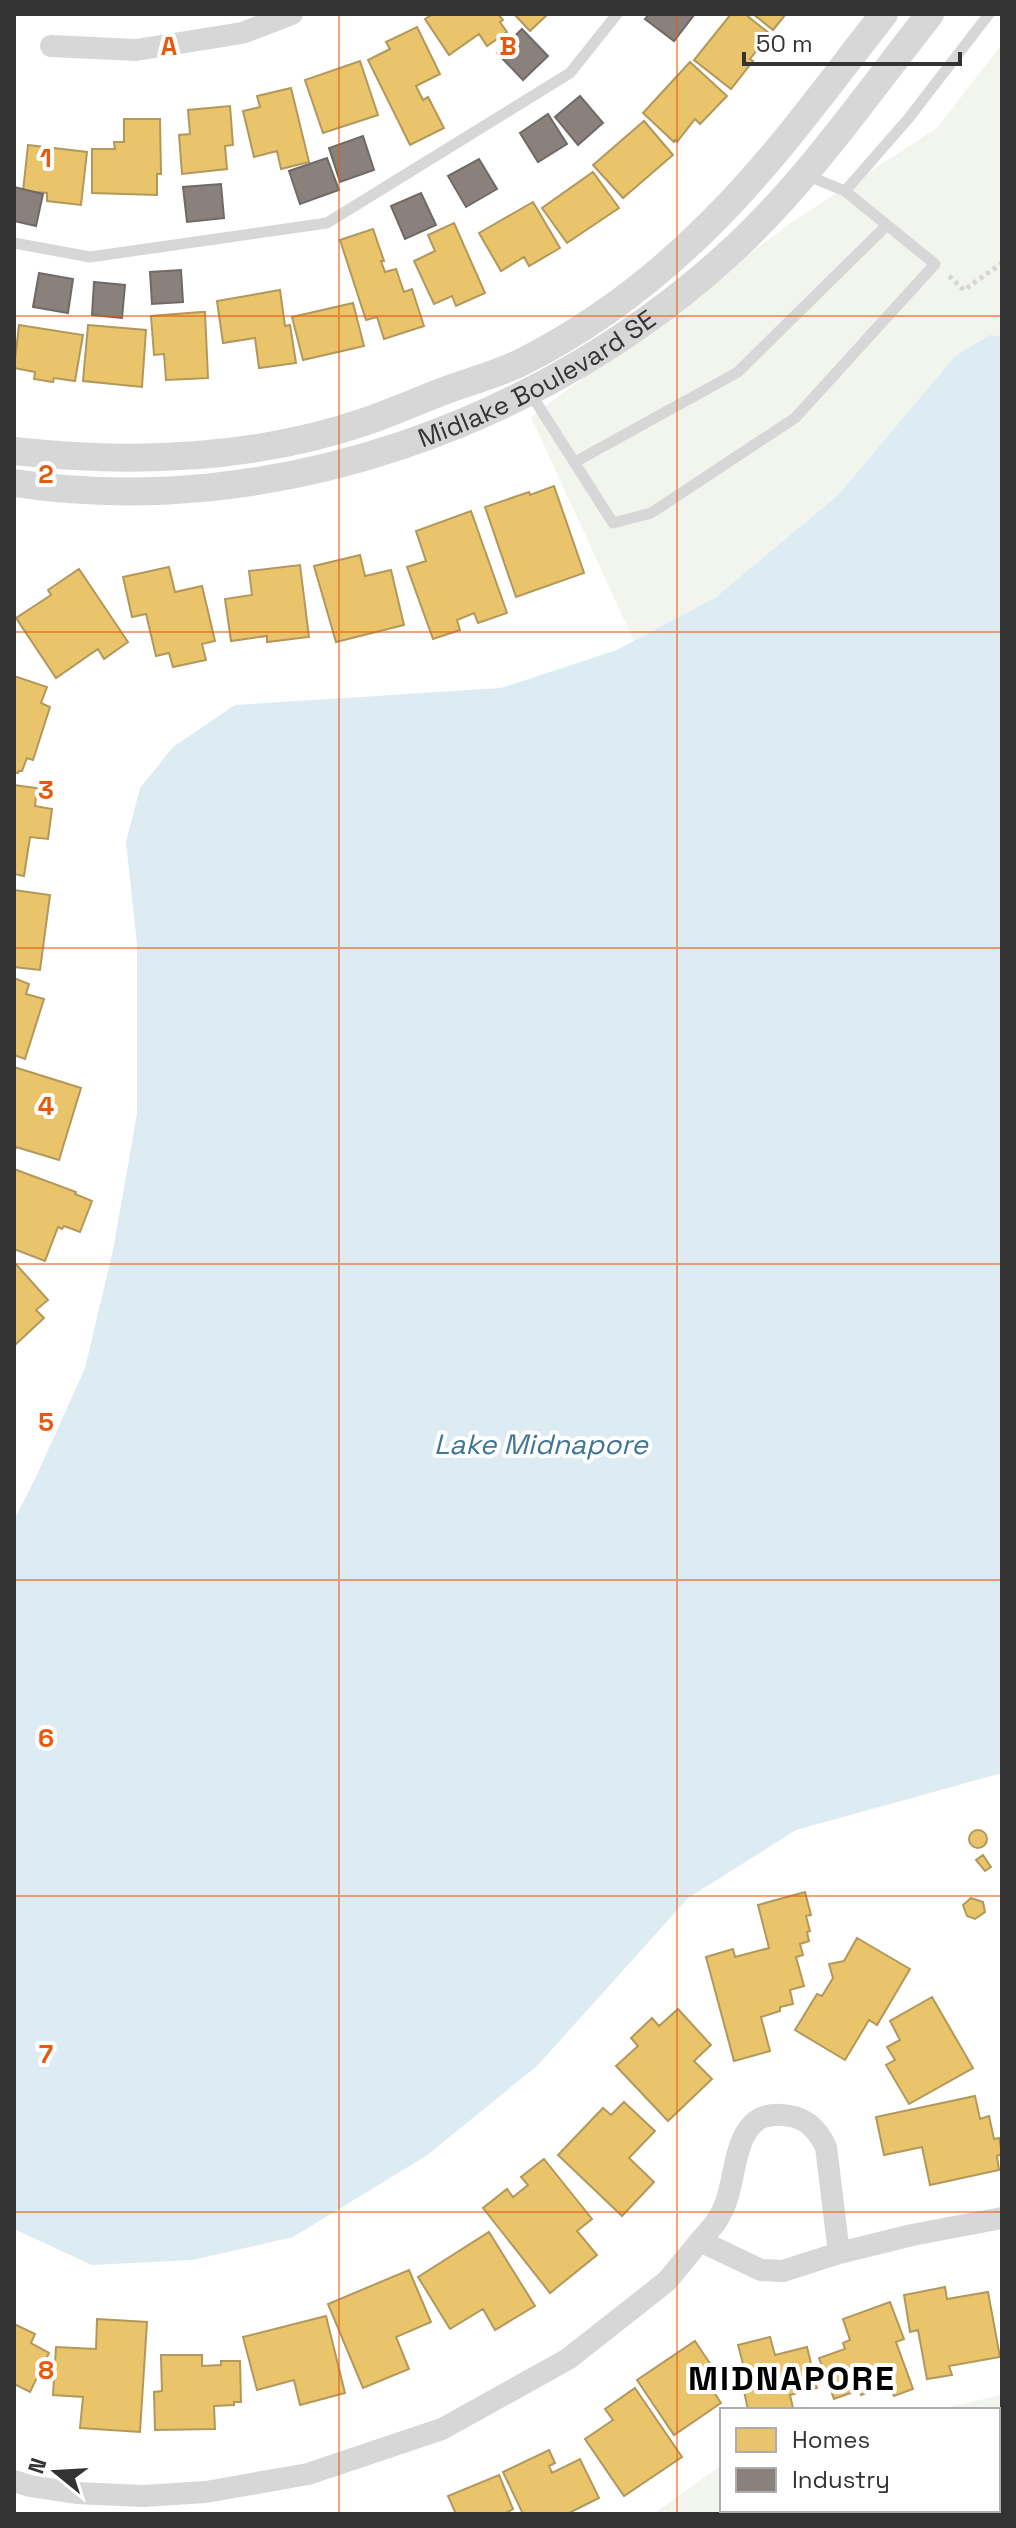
<svg xmlns="http://www.w3.org/2000/svg" width="1016" height="2528" font-family="'Space Grotesk',sans-serif">
  <style>
    .green { fill: #f1f5ed }
    .water { fill: #ddebf3 }
    .homes { fill: #e9c46a; stroke: #b2985a; stroke-width: 2 }
    .industry { fill: #8a817c; stroke: #706a66; stroke-width: 2 }
    .lines { fill: none; stroke-linecap: round; stroke-linejoin: round }
    .path { stroke: #d6d6d6; stroke-width: 5; stroke-dasharray: 4 4; stroke-linecap: butt }
    .service { stroke: #d7d7d7; stroke-width: 11 }
    .minor { stroke: #d7d7d7; stroke-width: 22 }
    .tertiary { stroke: #d7d7d7; stroke-width: 28 }
    .grid { fill: none; stroke: #e8590c; stroke-width: 2; stroke-opacity: 0.55 }
    .labels { text-anchor: middle; stroke-width: 8; stroke-linejoin: round; paint-order: stroke }
    .street-label { font-size: 26px; fill: #333; stroke: #fff }
    .water-label { font-size: 28px; font-style: italic; fill: #3f7597; stroke: #fff }
    .district-label { font-size: 34px; font-weight: bold; letter-spacing: 2px; fill: #000; stroke: #fff }
    .grid-label { font-size: 26px; text-anchor: middle; font-weight: bold; fill: #e8590c; stroke: #fff; stroke-width: 8; stroke-linejoin: round; paint-order: stroke }
  </style>
  <rect width="100%" height="100%" fill="#fff"/>
  <!-- green -->
  <path class="green" d="M 1002,44 L 1002,336 L 990,335 L 956,355 L 838,495 L 716,597 L 634,641 L 531,417 L 792,222 L 937,128 Z
    M 1002,2395 L 1002,2464 L 998,2464 L 998,2410 L 935,2410 Z
    M 722,2465 L 722,2510 L 835,2510 L 824,2514 L 653,2514 Z"/>
  <!-- water -->
  <path class="water" d="M 990,335 L 1002,336 L 1002,1773 L 796,1830 L 688,1898 L 537,2066 L 426,2156 L 293,2237 L 193,2260 L 92,2265 L 14,2229 L 14,1520 L 35,1479 L 85,1368 L 113,1250 L 137,1114 L 137,945 L 126,842 L 140,788 L 173,747 L 235,705 L 501,688 L 617,650 L 716,597 L 838,495 L 956,355 Z"/>
  <!-- homes -->
  <path class="homes" d="M 433,14 L 498,14 L 503,20 L 500,22 L 507,32 L 487,46 L 479,34 L 449,55 L 425,19 Z
    M 514,14 L 548,14 L 530,31 Z
    M 731,14 L 745,14 L 770,34 L 750,59 L 753,61 L 731,89 L 694,60 Z
    M 753,14 L 786,14 L 773,30 Z
    M 417,27 L 440,74 L 416,86 L 423,100 L 428,97 L 444,128 L 410,145 L 368,60 L 390,49 L 386,42 Z
    M 360,61 L 378,115 L 323,133 L 305,80 Z
    M 690,62 L 727,96 L 700,124 L 695,119 L 677,142 L 675,140 L 674,142 L 643,113 Z
    M 291,88 L 309,162 L 281,169 L 277,151 L 254,157 L 243,111 L 260,107 L 257,96 Z
    M 230,106 L 233,145 L 225,146 L 227,169 L 182,174 L 179,135 L 190,134 L 188,110 Z
    M 124,119 L 160,119 L 161,174 L 157,174 L 157,195 L 92,193 L 92,149 L 115,149 L 114,142 L 124,142 Z
    M 644,121 L 673,155 L 623,198 L 593,165 Z
    M 28,145 L 87,152 L 81,205 L 47,201 L 47,193 L 23,191 Z
    M 593,172 L 619,208 L 567,243 L 542,208 Z
    M 533,202 L 560,248 L 529,266 L 524,257 L 501,271 L 479,233 Z
    M 454,223 L 485,293 L 456,306 L 452,296 L 434,304 L 414,261 L 435,251 L 428,235 Z
    M 373,229 L 384,261 L 381,261 L 385,272 L 396,269 L 404,292 L 412,289 L 424,326 L 384,339 L 377,317 L 366,320 L 340,240 Z
    M 280,290 L 285,326 L 290,325 L 296,363 L 259,368 L 255,338 L 223,343 L 217,301 Z
    M 353,303 L 364,346 L 303,360 L 292,317 Z
    M 201,312 L 205,312 L 208,378 L 166,380 L 164,354 L 154,355 L 151,316 Z
    M 19,325 L 83,335 L 75,381 L 54,378 L 53,382 L 34,379 L 35,372 L 14,368 Z
    M 88,325 L 146,330 L 142,387 L 83,381 Z
    M 554,486 L 584,573 L 516,597 L 485,507 L 529,492 L 530,495 Z
    M 471,511 L 507,613 L 478,623 L 474,613 L 457,620 L 460,630 L 433,639 L 407,567 L 426,561 L 416,531 Z
    M 360,555 L 365,576 L 391,570 L 404,625 L 336,642 L 314,566 Z
    M 300,565 L 309,637 L 267,642 L 267,636 L 231,641 L 225,599 L 252,595 L 249,571 Z
    M 169,567 L 175,592 L 202,586 L 215,641 L 202,644 L 206,660 L 173,667 L 169,653 L 156,656 L 146,614 L 132,617 L 123,577 Z
    M 79,569 L 128,642 L 104,659 L 98,649 L 56,678 L 16,618 L 51,595 L 48,590 Z
    M 14,676 L 47,687 L 41,703 L 50,707 L 33,760 L 27,758 L 22,771 L 19,771 L 18,773 L 14,772 Z
    M 14,785 L 37,788 L 35,806 L 52,809 L 48,839 L 30,837 L 24,876 L 14,874 Z
    M 14,890 L 50,895 L 40,970 L 14,967 Z
    M 14,978 L 29,984 L 26,994 L 44,999 L 25,1059 L 14,1055 Z
    M 14,1067 L 81,1088 L 59,1160 L 16,1147 L 14,1154 Z
    M 14,1169 L 76,1192 L 75,1194 L 92,1201 L 80,1232 L 64,1226 L 62,1229 L 58,1227 L 45,1261 L 14,1249 Z
    M 14,1262 L 48,1300 L 36,1310 L 44,1318 L 14,1346 Z
    M969 1839a9 9 0 1 1 18 0a9 9 0 1 1-18 0Z
    M 983,1855 L 991,1867 L 985,1871 L 976,1860 Z
    M 805,1892 L 811,1915 L 806,1916 L 810,1931 L 807,1932 L 809,1941 L 800,1944 L 803,1955 L 796,1957 L 804,1986 L 790,1990 L 793,2004 L 780,2007 L 780,2011 L 761,2017 L 770,2051 L 734,2061 L 706,1957 L 733,1949 L 735,1957 L 769,1948 L 758,1905 Z
    M 971,1898 L 983,1902 L 985,1912 L 975,1919 L 967,1916 L 963,1905 Z
    M 857,1938 L 910,1969 L 877,2025 L 869,2020 L 845,2060 L 795,2030 L 817,1994 L 822,1996 L 833,1978 L 829,1964 L 844,1961 Z
    M 932,1997 L 973,2068 L 909,2104 L 886,2065 L 895,2060 L 887,2047 L 900,2040 L 890,2021 Z
    M 678,2009 L 711,2045 L 694,2061 L 712,2079 L 668,2121 L 616,2066 L 638,2046 L 631,2038 L 652,2018 L 659,2026 Z
    M 975,2096 L 980,2119 L 989,2116 L 994,2139 L 999,2138 L 1002,2154 L 997,2156 L 999,2170 L 930,2185 L 922,2147 L 884,2155 L 876,2117 Z
    M 624,2102 L 655,2131 L 629,2158 L 654,2182 L 622,2216 L 558,2155 L 603,2108 L 611,2115 Z
    M 544,2159 L 592,2219 L 577,2231 L 597,2255 L 550,2293 L 483,2208 L 507,2189 L 513,2197 L 528,2185 L 521,2177 Z
    M 489,2232 L 535,2306 L 495,2330 L 483,2309 L 450,2329 L 418,2277 Z
    M 409,2270 L 431,2322 L 396,2337 L 409,2369 L 363,2388 L 328,2304 Z
    M 945,2287 L 947,2299 L 988,2292 L 1000,2357 L 949,2366 L 952,2375 L 927,2379 L 918,2330 L 910,2332 L 904,2295 Z
    M 890,2302 L 904,2339 L 896,2342 L 913,2389 L 894,2396 L 889,2384 L 861,2395 L 859,2390 L 834,2399 L 819,2358 L 845,2349 L 843,2343 L 850,2340 L 843,2319 Z
    M 326,2316 L 345,2393 L 300,2405 L 294,2380 L 257,2390 L 243,2337 Z
    M 97,2319 L 147,2322 L 140,2432 L 80,2428 L 83,2397 L 53,2395 L 56,2347 L 96,2349 Z
    M 14,2324 L 35,2334 L 31,2343 L 49,2353 L 30,2392 L 14,2384 Z
    M 770,2337 L 775,2355 L 807,2347 L 817,2388 L 790,2395 L 793,2408 L 784,2410 L 748,2410 L 744,2391 L 750,2390 L 738,2345 Z
    M 695,2341 L 713,2368 L 704,2377 L 721,2403 L 674,2435 L 637,2380 Z
    M 161,2355 L 202,2355 L 202,2366 L 221,2365 L 221,2361 L 240,2361 L 241,2402 L 234,2402 L 234,2405 L 214,2406 L 215,2429 L 155,2430 L 154,2392 L 162,2391 Z
    M 635,2388 L 682,2457 L 624,2496 L 585,2439 L 613,2420 L 605,2409 Z
    M 549,2450 L 555,2463 L 549,2466 L 552,2473 L 580,2459 L 599,2498 L 567,2514 L 523,2514 L 503,2472 Z
    M 499,2475 L 513,2509 L 504,2514 L 456,2514 L 448,2496 Z
    M 1002,2499 L 1002,2514 L 952,2514 L 951,2510 L 998,2510 L 998,2500 Z"/>
  <!-- industry -->
  <path class="industry" d="M 649,14 L 693,14 L 694,15 L 674,41 L 645,19 Z
    M 522,29 L 548,56 L 523,80 L 497,53 Z
    M 580,96 L 603,123 L 578,145 L 555,117 Z
    M 548,114 L 567,144 L 538,162 L 520,133 Z
    M 363,136 L 374,170 L 340,182 L 329,148 Z
    M 327,158 L 339,190 L 300,204 L 289,171 Z
    M 479,159 L 497,189 L 466,207 L 448,176 Z
    M 221,184 L 224,218 L 187,222 L 183,187 Z
    M 14,187 L 43,194 L 36,226 L 14,221 Z
    M 421,193 L 436,225 L 405,239 L 391,206 Z
    M 181,270 L 183,302 L 152,304 L 150,272 Z
    M 39,273 L 73,279 L 68,313 L 33,307 Z
    M 94,282 L 125,285 L 122,318 L 92,315 Z"/>
  <g class="lines">
    <!-- path -->
    <path class="path" d="M 949,276 L 964,290 L 1002,263
      M 998,2445 L 1002,2445
      M 759,2514 L 765,2510"/>
    <!-- service -->
    <path class="service" d="M 845,191 L 908,119 L 989,14
      M 14,243 L 90,257 L 327,223 L 570,73 L 617,14
      M 529,391 L 613,523 L 651,513 L 795,418 L 935,264 L 845,191 L 806,175
      M 575,462 L 738,372 L 887,225"/>
    <!-- minor -->
    <path class="minor" d="M 51,46 L 136,50 L 242,33 L 292,14
      M 700,2241 C 712,2228 722,2216 727,2199 C 738,2165 735,2105 790,2116 C 808,2119 818,2131 826,2147 L 839,2253
      M 14,2481 L 30,2486 L 76,2493 L 143,2496 L 206,2492 L 308,2474 L 442,2429 L 568,2359 L 667,2281 L 700,2241 L 761,2270 L 783,2271 L 839,2253 L 912,2235 L 1002,2218"/>
    <!-- tertiary -->
    <g class="tertiary">
      <path d="M 14,451 C 132,464 254,460 367,421 C 392,412 416,402 441,392 C 467,382 495,375 520,363 C 590,328 655,279 710,224 C 775,160 828,85 884,14"/>
      <path id="s1" d="M 14,483 C 272,522 548,423 737,246 C 810,177 868,93 930,14"/>
    </g>
  </g>
  <!-- grid -->
  <path class="grid" d="M 339,14 L 339,2514M 677,14 L 677,2514M 14,316 L 1002,316M 14,632 L 1002,632M 14,948 L 1002,948M 14,1264 L 1002,1264M 14,1580 L 1002,1580M 14,1896 L 1002,1896M 14,2212 L 1002,2212"/>
  <g class="labels">
    <!-- street labels -->
    <g class="street-label">
      <text dy="9" stroke="none"><textPath href="#s1" startOffset="544">Midlake Boulevard SE</textPath></text>
    </g>
    <!-- water labels -->
    <g class="water-label">
      <text x="541" y="1454">Lake Midnapore</text>
    </g>
    <!-- district labels -->
    <g class="district-label">
      <text x="792" y="2390">MIDNAPORE</text>
    </g>
  </g>
  <g class="grid-label">
    <text x="169" y="55">A</text>
    <text x="508" y="55">B</text>
    <text x="46" y="167">1</text>
    <text x="46" y="483">2</text>
    <text x="46" y="799">3</text>
    <text x="46" y="1115">4</text>
    <text x="46" y="1431">5</text>
    <text x="46" y="1747">6</text>
    <text x="46" y="2063">7</text>
    <text x="46" y="2379">8</text>
  </g>
  <!-- border -->
  <rect width="1016" height="2528" fill="none" stroke="#333333" stroke-width="32"/>
  <!-- legend -->
  <rect x="720" y="2408" width="280" height="104" fill="#ffffff" stroke="#adadad" stroke-width="2"/>
  <rect x="736" y="2428" width="40" height="24" fill="#e9c46a" stroke="#adadad" stroke-width="2"/>
  <text x="792" y="2448" font-size="24" fill="#333333">Homes</text>
  <rect x="736" y="2468" width="40" height="24" fill="#8a817c" stroke="#adadad" stroke-width="2"/>
  <text x="792" y="2488" font-size="24" fill="#333333">Industry</text>
  <!-- north arrow -->
  <g transform="translate(56 2472) rotate(288)" stroke="#ffffff" stroke-width="6" paint-order="stroke">
  <path d="M0-6L14 30L0 20L-14 30Z" fill="#333333"/>
  <text y="-12" font-size="22" font-weight="bold" text-anchor="middle" fill="#333333">N</text>
  </g>
  <!-- scale -->
  <path d="M744 52v12h216v-12" fill="none" stroke="#333333" stroke-width="4"/>
  <text x="756" y="52" font-size="24" fill="#333333" stroke="#ffffff" stroke-width="6" paint-order="stroke">50 m</text>
</svg>
